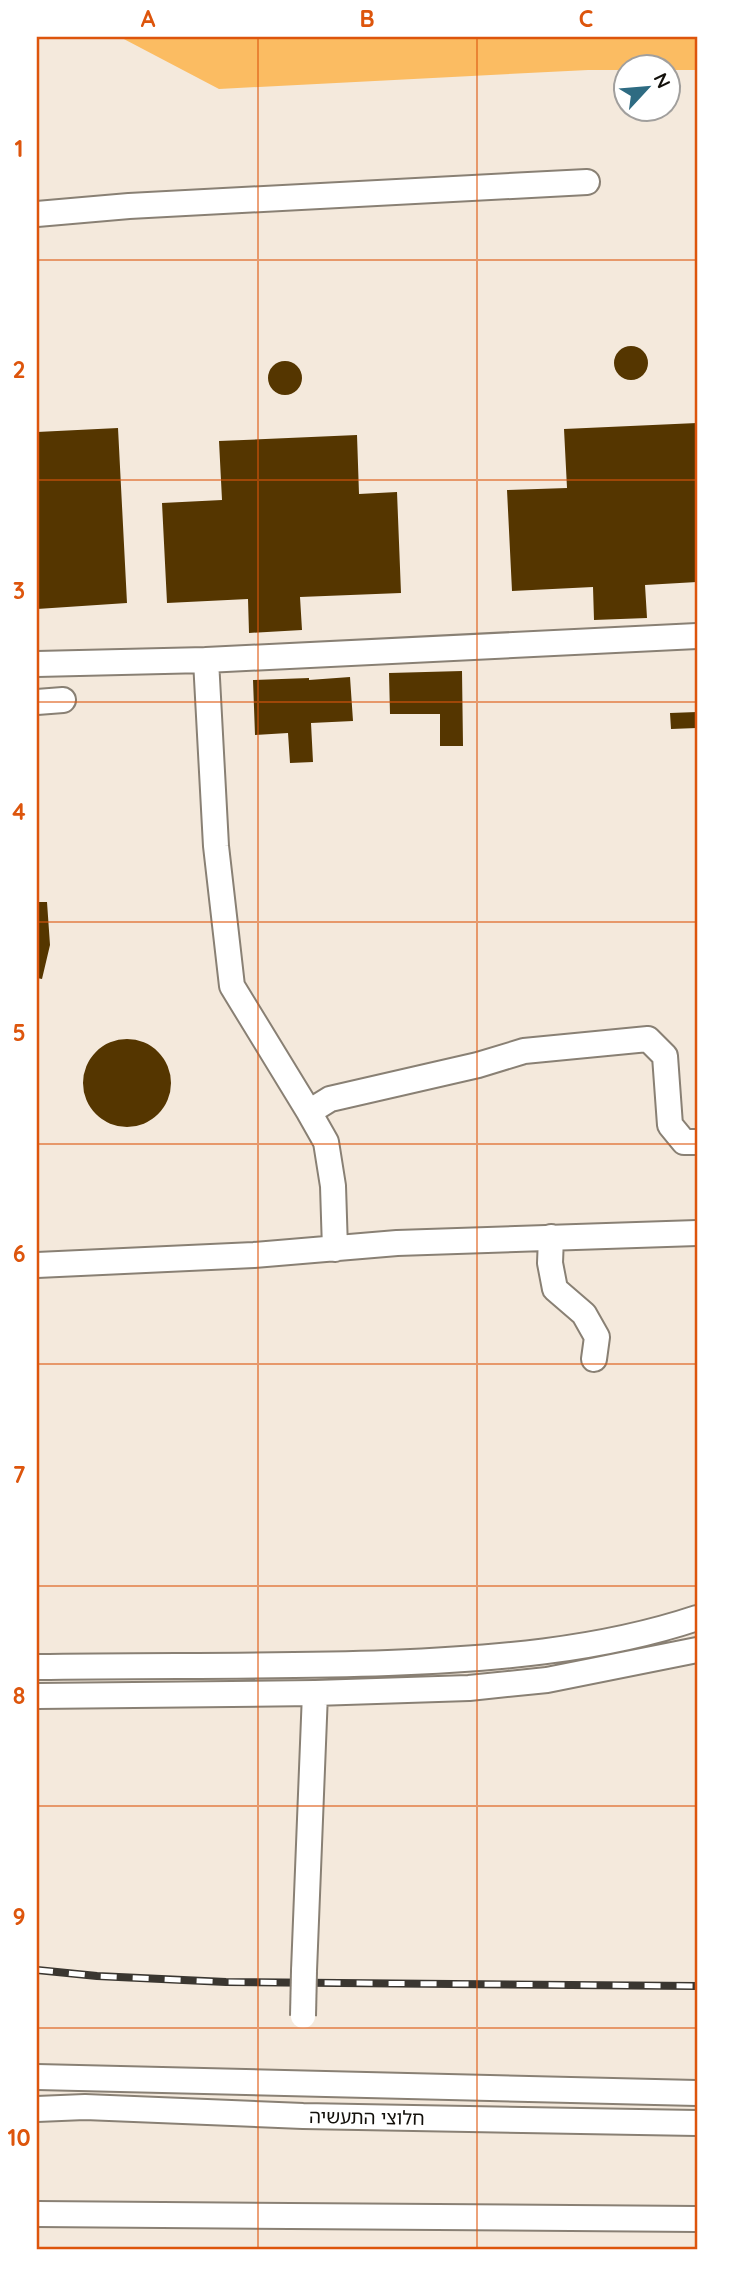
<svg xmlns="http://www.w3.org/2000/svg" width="734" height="2287" font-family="Quicksand,'Noto Sans Hebrew',sans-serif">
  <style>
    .water { fill: #fbbc62 }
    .building { fill: #553600 }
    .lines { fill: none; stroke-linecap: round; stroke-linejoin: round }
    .minor-casing { stroke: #898074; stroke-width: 28 }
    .minor { stroke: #fff; stroke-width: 24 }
    .rail-casing { stroke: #3a3630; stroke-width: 8 }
    .rail { stroke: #fff; stroke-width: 5; stroke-dasharray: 16; stroke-linecap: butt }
    .minor-bridge-casing { stroke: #898074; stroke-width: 28; stroke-linecap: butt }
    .minor-bridge { stroke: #fff; stroke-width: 24 }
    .grid { fill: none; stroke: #dd550c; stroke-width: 2; stroke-opacity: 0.55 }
    .labels { text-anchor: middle; stroke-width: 7; stroke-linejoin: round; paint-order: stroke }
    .street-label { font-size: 19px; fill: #13100b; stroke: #fff }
    .neatline { fill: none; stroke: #dd550c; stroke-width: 2.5 }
    .grid-label { font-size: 23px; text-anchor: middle; font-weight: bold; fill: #dd550c }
  </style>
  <rect width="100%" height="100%" fill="#f4e9dc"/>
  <!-- water -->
  <path class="water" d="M 120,37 L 697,37 L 697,70 L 668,70 L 668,66 L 626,66 L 625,70 L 588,70 L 219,89 Z"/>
  <!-- building -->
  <path class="building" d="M614 363a17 17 0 1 1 34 0a17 17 0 1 1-34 0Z
    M268 378a17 17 0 1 1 34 0a17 17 0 1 1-34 0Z
    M 697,423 L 697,582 L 645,585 L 647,618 L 594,620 L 593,587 L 512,591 L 507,490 L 567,488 L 564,429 Z
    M 118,428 L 127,603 L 37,609 L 37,432 Z
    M 357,435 L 359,494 L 397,492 L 401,593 L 300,597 L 302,630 L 249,633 L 248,599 L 167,603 L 162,503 L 222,500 L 219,441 Z
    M 462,671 L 463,746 L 440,746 L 440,714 L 390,714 L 389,673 Z
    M 350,677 L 353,721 L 311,723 L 313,762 L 290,763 L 288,733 L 255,735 L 253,680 L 309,678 L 309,680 Z
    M 697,712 L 697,728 L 671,729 L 670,713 Z
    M 37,902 L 47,902 L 50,945 L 42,979 L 37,978 Z
    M83 1083a44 44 0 1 1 88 0a44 44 0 1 1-88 0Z"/>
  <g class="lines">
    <!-- minor casing -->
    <g class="minor-casing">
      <path id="minor" d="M 37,214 L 129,206 L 587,182
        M 206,660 L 216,846 L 232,986 L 309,1112 L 330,1099 L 478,1065 L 524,1051 L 648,1039 L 665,1056 L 670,1125 L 684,1142 L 697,1142
        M 37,664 L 206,660 L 697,636
        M 37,702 L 63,700
        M 309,1112 L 326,1142 L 333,1186 L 335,1249
        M 551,1237 L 550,1263 L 555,1289 L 584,1314 L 597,1337 L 594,1359
        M 37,1265 L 254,1255 L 397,1243 L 697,1233
        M 37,1667 C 154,1665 271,1667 388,1663 C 491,1659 598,1651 697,1618
        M 37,1696 L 315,1693 L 469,1688 L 547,1680 L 697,1650
        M 304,1971 L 315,1693
        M 37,2077 L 697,2093
        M 37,2109 L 85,2107 L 303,2116 L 697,2123
        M 37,2214 L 697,2219"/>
    </g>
    <!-- minor -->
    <use href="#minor" class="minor"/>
    <!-- rail casing -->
    <g class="rail-casing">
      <path id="rail" d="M 37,1970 L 97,1976 L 226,1982 L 697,1986"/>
    </g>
    <!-- rail -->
    <use href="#rail" class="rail"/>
    <!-- minor-bridge casing -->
    <g class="minor-bridge-casing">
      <path id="minor-bridge" d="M 303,2016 L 304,1971"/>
    </g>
    <!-- minor-bridge -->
    <use href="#minor-bridge" class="minor-bridge"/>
  </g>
  <!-- grid -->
  <path class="grid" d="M 258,37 L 258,2250M 477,37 L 477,2250M 37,260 L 697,260M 37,480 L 697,480M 37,702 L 697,702M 37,922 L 697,922M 37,1144 L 697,1144M 37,1364 L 697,1364M 37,1586 L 697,1586M 37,1806 L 697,1806M 37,2028 L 697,2028"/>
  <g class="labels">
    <!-- street labels -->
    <g class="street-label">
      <text transform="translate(367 2117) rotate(1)" y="7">חלוצי התעשיה</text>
    </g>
  </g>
  <!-- border -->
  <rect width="734" height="2287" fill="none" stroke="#ffffff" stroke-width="77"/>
  <!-- north arrow -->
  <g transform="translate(647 88) rotate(64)"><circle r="33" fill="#ffffff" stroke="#a19f9d" stroke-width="2"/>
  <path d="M0-5L12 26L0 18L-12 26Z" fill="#2e6b82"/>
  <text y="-10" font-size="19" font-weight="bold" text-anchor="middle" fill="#13100b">N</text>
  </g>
  <rect x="38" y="38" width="658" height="2210" class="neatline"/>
  <g class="grid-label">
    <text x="148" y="27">A</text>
    <text x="367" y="27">B</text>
    <text x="586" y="27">C</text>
    <text x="19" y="157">1</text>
    <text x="19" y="378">2</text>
    <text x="19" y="599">3</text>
    <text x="19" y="820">4</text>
    <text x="19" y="1041">5</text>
    <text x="19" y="1262">6</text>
    <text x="19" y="1483">7</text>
    <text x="19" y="1704">8</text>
    <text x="19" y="1925">9</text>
    <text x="19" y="2146">10</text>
  </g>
</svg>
